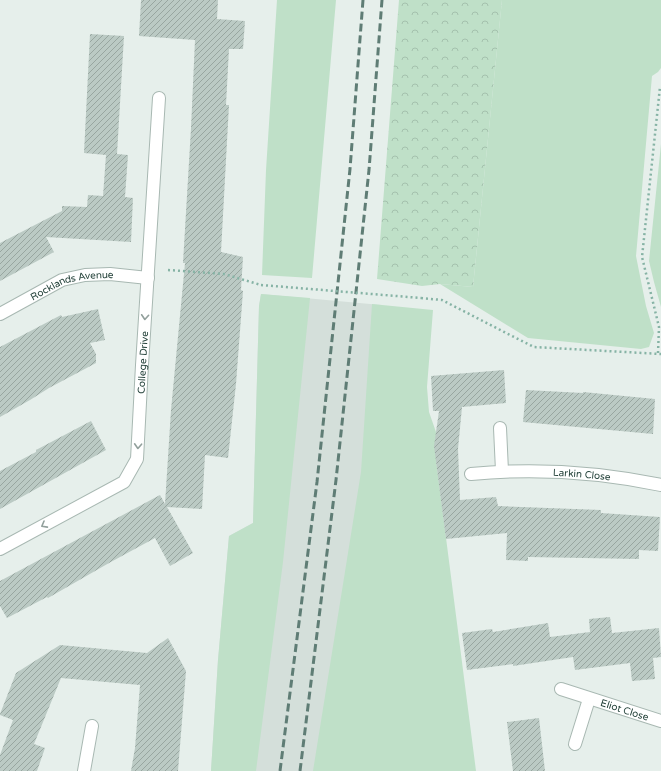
<svg xmlns="http://www.w3.org/2000/svg" width="661" height="771" font-family="'Varela Round',sans-serif">
  <style>
    .built { fill: #d4dfda }
    .green { fill: #bfe0c8 }
    .forest { fill: url(#forest-crowns) }
    .building { fill: url(#building-hatch) }
    .lines { fill: none; stroke-linecap: round; stroke-linejoin: round }
    .street-casing { stroke: #a8b8b2; stroke-width: 14 }
    .path { stroke: #86b3a5; stroke-width: 2.5; stroke-dasharray: 2 3; stroke-linecap: butt }
    .street { stroke: #fff; stroke-width: 12 }
    .rail { stroke: #5f7d75; stroke-width: 3; stroke-dasharray: 8 4; stroke-linecap: butt }
    .path-bridge { stroke: #86b3a5; stroke-width: 2.5; stroke-dasharray: 2 3; stroke-linecap: butt }
    .oneway { stroke: #92a09c }
    .labels { text-anchor: middle; stroke-width: 3.5; stroke-linejoin: round; paint-order: stroke }
    .street-label { font-size: 10px; fill: #24423a; stroke: #f7fbf9 }
  </style>
  <defs>
    <pattern id="forest-crowns" width="20" height="18" patternUnits="userSpaceOnUse"><rect width="20" height="18" fill="#bfe0c8"/><path d="M2 6a3 3 0 1 1 6 0M12 15a3 3 0 1 1 6 0" fill="none" stroke="#a4c1ad"/></pattern>
    <pattern id="building-hatch" width="6" height="6" patternUnits="userSpaceOnUse"><rect width="6" height="6" fill="#bbcac4"/><path d="M-1 1l2-2M0 6l6-6M5 7l2-2" fill="none" stroke="#98a6a0"/></pattern>
  </defs>
  <rect width="100%" height="100%" fill="#e6efeb"/>
  <!-- built -->
  <path class="built" d="M 261,294 L 381,305 L 345,771 L 211,771 L 218,660 L 229,536 L 253,523 L 259,306 Z"/>
  <!-- green -->
  <path class="green" d="M 277,0 L 336,0 L 312,278 L 262,275 L 266,170 Z
    M 502,0 L 661,0 L 661,68 L 658,72 L 652,76 L 636,256 L 646,306 L 654,333 L 649,347 L 641,349 L 528,338 L 440,284 L 473,287 Z
    M 661,144 L 661,307 L 654,282 L 649,261 Z
    M 261,294 L 310,298 L 283,562 L 256,771 L 211,771 L 218,660 L 229,536 L 253,523 L 259,306 Z
    M 372,304 L 433,310 L 427,387 L 429,412 L 436,432 L 436,460 L 476,771 L 313,771 L 361,472 Z"/>
  <!-- forest -->
  <path class="forest" d="M 399,0 L 502,0 L 473,287 L 440,284 L 422,286 L 377,279 Z"/>
  <!-- building -->
  <path class="building" d="M 141,0 L 218,0 L 217,19 L 245,21 L 243,49 L 229,49 L 226,105 L 229,105 L 221,252 L 243,257 L 241,290 L 243,291 L 236,384 L 228,458 L 205,455 L 202,509 L 167,507 L 193,553 L 170,566 L 155,538 L 109,563 L 48,598 L 47,597 L 7,618 L 0,606 L 0,581 L 160,495 L 165,504 L 171,410 L 185,263 L 183,263 L 191,128 L 195,40 L 139,36 Z
    M 90,34 L 124,36 L 117,154 L 128,155 L 125,197 L 133,198 L 131,242 L 46,237 L 54,252 L 0,281 L 0,243 L 62,211 L 62,206 L 87,207 L 88,195 L 103,196 L 106,155 L 84,153 Z
    M 98,309 L 105,340 L 90,343 L 96,354 L 96,363 L 49,388 L 30,400 L 0,417 L 0,347 L 61,315 L 62,317 Z
    M 504,370 L 506,403 L 462,407 L 458,449 L 460,500 L 496,497 L 498,506 L 601,510 L 601,513 L 660,517 L 658,551 L 639,550 L 639,559 L 528,557 L 528,561 L 506,560 L 507,533 L 446,539 L 434,446 L 439,411 L 433,411 L 431,376 Z
    M 526,390 L 583,393 L 583,392 L 655,399 L 653,434 L 523,422 Z
    M 91,421 L 106,450 L 0,509 L 0,471 L 36,452 L 36,450 Z
    M 610,617 L 612,633 L 659,628 L 661,657 L 653,658 L 655,679 L 632,681 L 630,663 L 575,670 L 573,657 L 513,666 L 513,664 L 467,670 L 462,633 L 492,629 L 493,632 L 548,623 L 550,637 L 590,632 L 589,619 Z
    M 168,638 L 186,671 L 178,771 L 131,771 L 135,748 L 140,685 L 61,678 L 34,744 L 45,748 L 37,771 L 0,771 L 0,755 L 13,720 L 0,715 L 0,714 L 16,673 L 60,645 L 147,653 Z
    M 539,718 L 545,771 L 513,771 L 507,722 Z"/>
  <g class="lines">
    <!-- street casing -->
    <g class="street-casing">
      <g id="street">
        <path id="s1" d="M 0,314 L 62,280 L 85,275 L 110,274 L 148,278"/>
        <path d="M 500,428 L 502,471"/>
        <path id="s2" d="M 471,474 C 534,468 598,472 661,485"/>
        <path id="s3" d="M 0,549 L 124,482 L 137,459 L 142,365 L 159,98"/>
        <path id="s4" d="M 561,689 L 661,721"/>
        <path d="M 575,744 L 589,699"/>
        <path d="M 84,771 L 92,726"/>
      </g>
    </g>
    <!-- path -->
    <path class="path" d="M 168,270 L 224,274 L 261,285
      M 421,298 L 442,300 L 510,335 L 534,347 L 661,354
      M 658,353 L 659,327 L 642,257 L 660,87 L 661,87"/>
    <!-- street -->
    <use href="#street" class="street"/>
    <!-- rail -->
    <path class="rail" d="M 280,771 L 317,482 L 350,169 L 363,0
      M 300,771 L 336,480 L 369,170 L 382,0"/>
    <!-- path-bridge -->
    <path class="path-bridge" d="M 261,285 L 421,298"/>
  </g>
  <!-- one-way arrows -->
  <defs><path id="oneway-chevron" d="M-2-3.5L2.5 0L-2 3.5" fill="none" stroke-width="1.6" stroke-linecap="round" stroke-linejoin="round"/></defs>
  <g class="oneway">
    <use href="#oneway-chevron" transform="translate(145 317) rotate(94)"/>
    <use href="#oneway-chevron" transform="translate(138 446) rotate(93)"/>
    <use href="#oneway-chevron" transform="translate(44 525) rotate(151)"/>
  </g>
  <g class="labels">
    <!-- street labels -->
    <g class="street-label">
      <text dy="4" stroke="none"><textPath href="#s1" startOffset="79">Rocklands Avenue</textPath></text>
      <text dy="4" stroke="none"><textPath href="#s3" startOffset="264">College Drive</textPath></text>
      <text dy="4" stroke="none"><textPath href="#s2" startOffset="111">Larkin Close</textPath></text>
      <text dy="4" stroke="none"><textPath href="#s4" startOffset="67">Eliot Close</textPath></text>
    </g>
  </g>
</svg>
